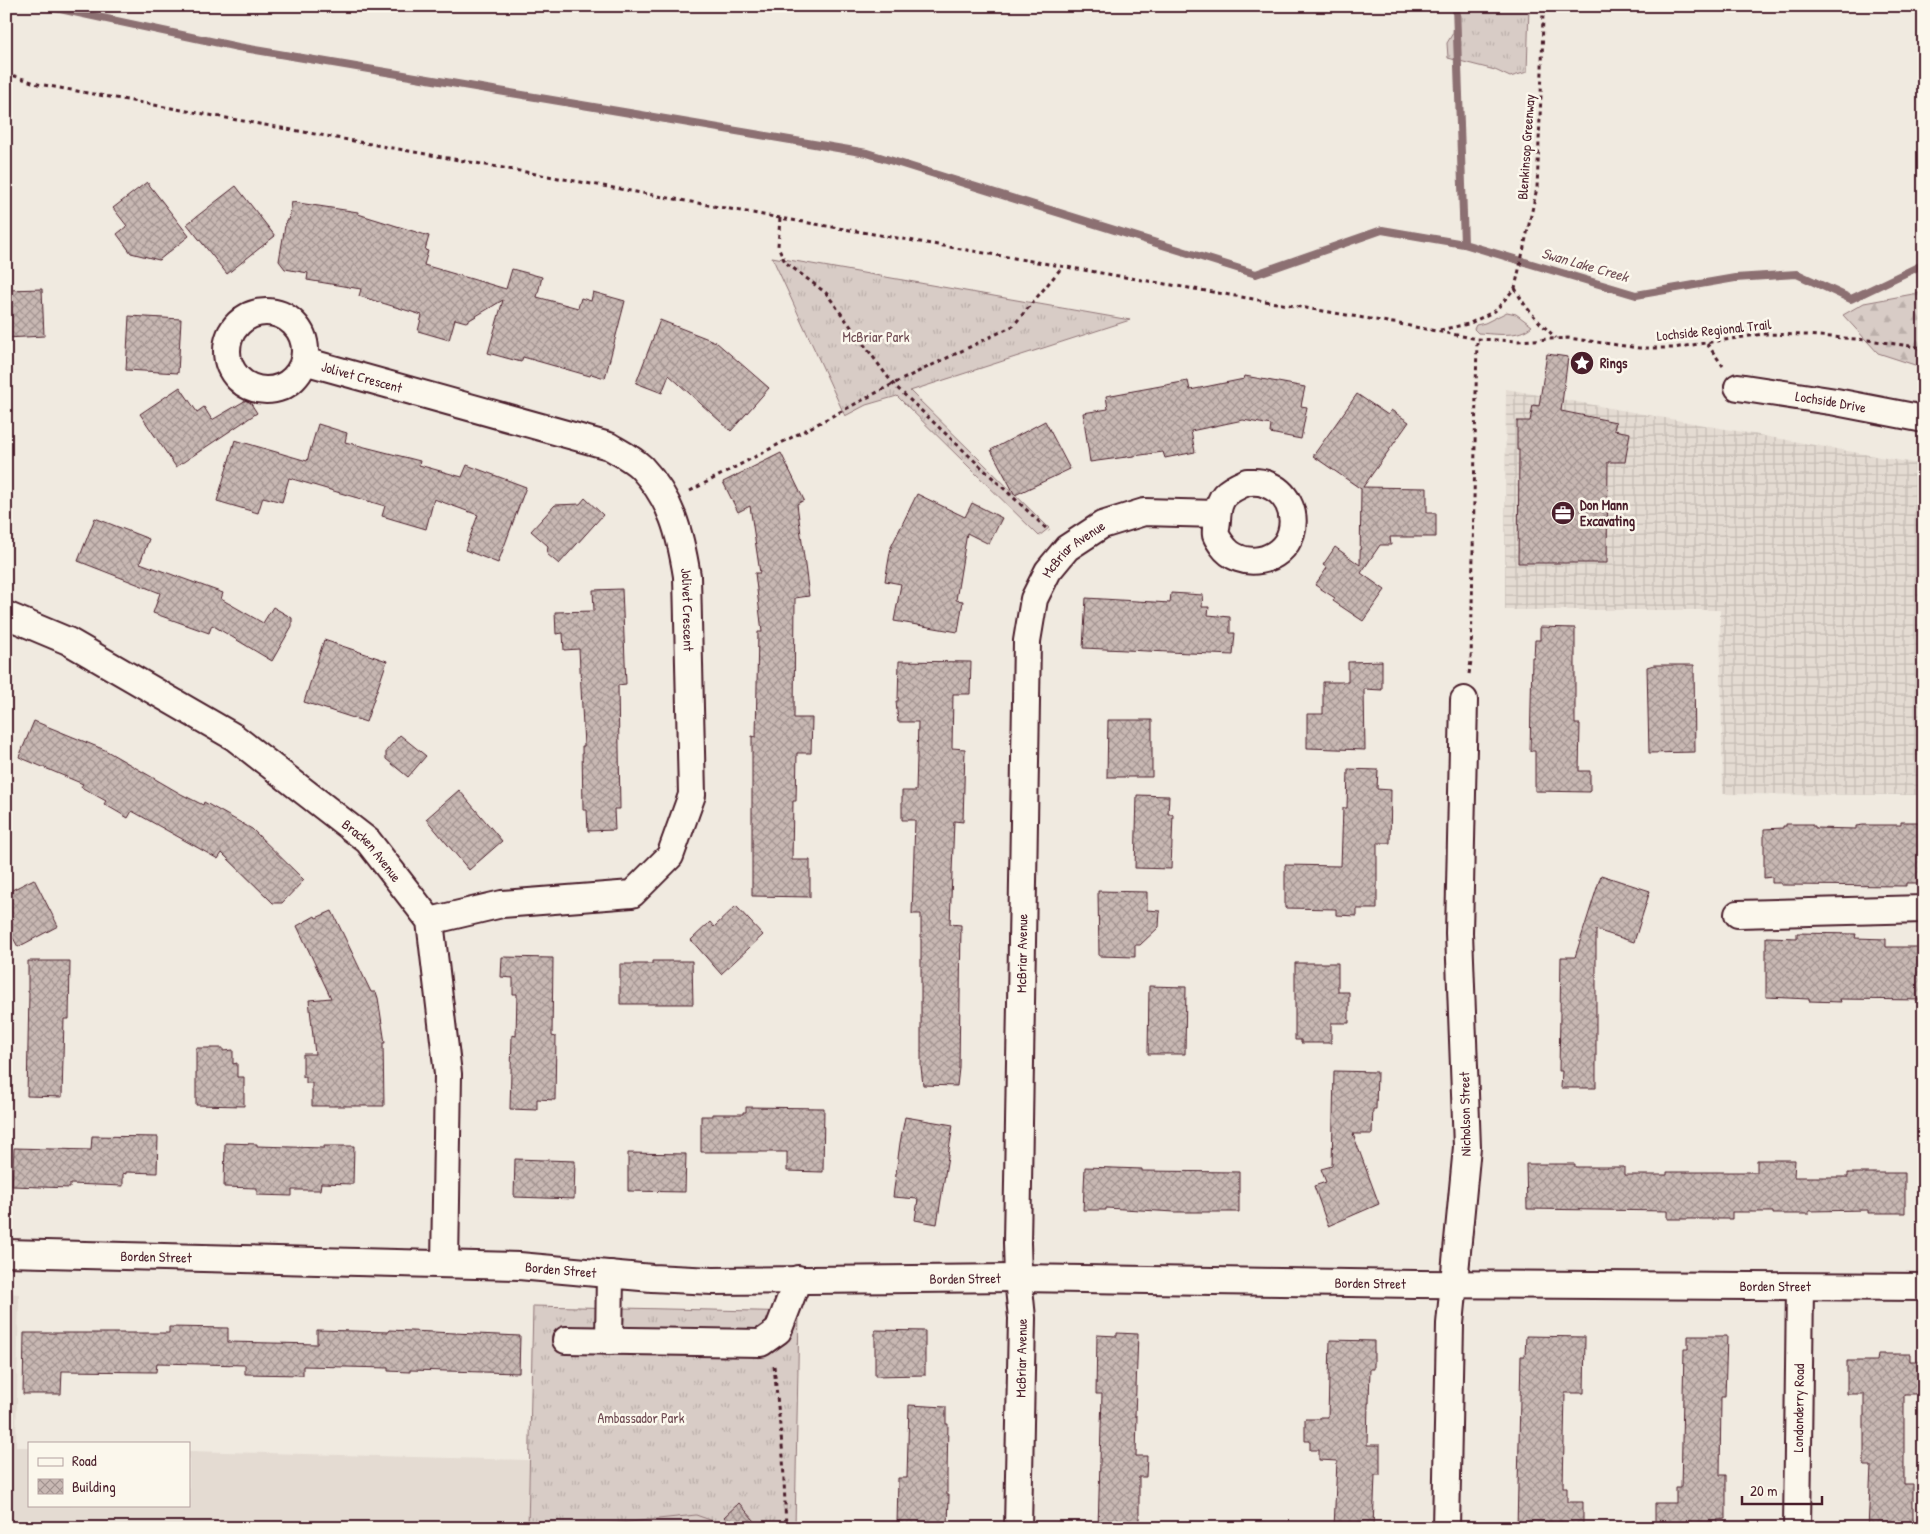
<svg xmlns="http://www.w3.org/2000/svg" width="1930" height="1534" font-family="'Patrick Hand',sans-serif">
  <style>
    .built { fill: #e4dbd2 }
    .industrial { fill: url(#industrial-grid) }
    .grass { fill: url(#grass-tufts); stroke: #917678 }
    .forest { fill: url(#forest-firs); stroke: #917678 }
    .garden { fill: #d8ccc6; stroke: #917678 }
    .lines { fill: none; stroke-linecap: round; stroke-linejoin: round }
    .stream { stroke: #8c6f72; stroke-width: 8 }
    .building { fill: url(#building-cross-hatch); stroke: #4a1f2b }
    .minor-casing { stroke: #4a1f2b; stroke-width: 30 }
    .path { stroke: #4a1f2b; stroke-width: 3; stroke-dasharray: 4 4; stroke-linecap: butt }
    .minor { stroke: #fbf7ec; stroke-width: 26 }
    .labels { text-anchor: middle; stroke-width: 5; stroke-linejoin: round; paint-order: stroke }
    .street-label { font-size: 14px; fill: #4a1f2b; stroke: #fbf7ec }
    .park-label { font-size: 14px; fill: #6e4a52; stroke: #fbf7ec }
    .poi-label { font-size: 14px; font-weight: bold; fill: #4a1f2b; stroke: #fbf7ec; text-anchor: start }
    .water-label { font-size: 15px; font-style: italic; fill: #704e55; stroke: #fbf7ec }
  </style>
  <defs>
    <pattern id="industrial-grid" width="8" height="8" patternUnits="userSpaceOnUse" patternTransform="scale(1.25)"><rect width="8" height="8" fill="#e4dbd2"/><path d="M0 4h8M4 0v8" fill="none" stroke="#c5bcb4"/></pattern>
    <pattern id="grass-tufts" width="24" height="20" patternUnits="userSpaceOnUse" patternTransform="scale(1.25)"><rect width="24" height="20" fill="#d8ccc6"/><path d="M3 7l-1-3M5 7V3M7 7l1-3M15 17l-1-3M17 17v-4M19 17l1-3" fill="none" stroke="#bbafaa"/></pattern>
    <pattern id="forest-firs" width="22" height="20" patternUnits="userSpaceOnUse" patternTransform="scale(1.25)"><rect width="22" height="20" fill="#d8ccc6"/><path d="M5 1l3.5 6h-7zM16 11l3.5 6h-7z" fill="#bbafaa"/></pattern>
    <pattern id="building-cross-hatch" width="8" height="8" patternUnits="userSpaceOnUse" patternTransform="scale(1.25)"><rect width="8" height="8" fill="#c8b8b3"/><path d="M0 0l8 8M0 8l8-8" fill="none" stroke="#a49592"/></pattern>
  </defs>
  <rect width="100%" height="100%" fill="#f0eae0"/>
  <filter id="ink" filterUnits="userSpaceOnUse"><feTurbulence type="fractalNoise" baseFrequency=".02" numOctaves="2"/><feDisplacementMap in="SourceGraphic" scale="10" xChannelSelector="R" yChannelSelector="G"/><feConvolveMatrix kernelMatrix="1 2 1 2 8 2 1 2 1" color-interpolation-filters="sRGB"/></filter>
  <g filter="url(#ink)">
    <!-- built -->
    <path class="built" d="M 6,1293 L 19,1294 L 16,1447 L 29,1447 L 29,1505 L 189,1505 L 189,1451 L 529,1460 L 528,1528 L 6,1528 Z"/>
    <!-- industrial -->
    <path class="industrial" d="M 1506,389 L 1924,465 L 1924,795 L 1723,794 L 1720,610 L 1505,610 Z"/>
    <!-- grass -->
    <path class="grass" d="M 1456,6 L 1529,6 L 1527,72 L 1510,77 L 1495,70 L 1448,58 L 1447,43 L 1453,33 Z
      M 772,257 L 1130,320 L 910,391 L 1049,528 L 1039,536 L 897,396 L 866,405 L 845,416 Z
      M 533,1306 L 799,1312 L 795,1528 L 528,1528 Z"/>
    <!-- forest -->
    <path class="forest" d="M 1924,292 L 1924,368 L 1878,353 L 1843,315 L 1864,303 Z"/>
    <!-- garden -->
    <path class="garden" d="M 1507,312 L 1516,314 L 1532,326 C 1519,338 1496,334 1478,333 L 1474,329 L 1476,325 L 1485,323 Z
      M 696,1515 L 733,1528 L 573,1528 Z"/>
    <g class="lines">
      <!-- stream -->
      <path class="stream" d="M 46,6 L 238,47 L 867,153 L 1256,274 L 1382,230 L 1464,244 L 1636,295 L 1735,278 L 1797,274 L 1851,299 L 1924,264
        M 1456,6 L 1464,244"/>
    </g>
    <!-- building -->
    <path class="building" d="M 147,182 L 189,236 L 159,260 L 131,253 L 117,234 L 127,226 L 113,208 Z
      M 236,186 L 275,236 L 227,274 L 187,224 Z
      M 292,202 L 358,212 L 358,214 L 429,236 L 425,250 L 428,251 L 424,265 L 506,289 L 512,269 L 542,277 L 537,297 L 578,308 L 581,298 L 591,301 L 593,292 L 625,301 L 605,378 L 591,374 L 590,376 L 523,357 L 521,362 L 488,353 L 503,300 L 466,322 L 455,319 L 449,340 L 418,331 L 422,315 L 359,296 L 361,289 L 307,280 L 308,273 L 285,269 L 279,261 L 286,220 L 289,220 Z
      M 42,289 L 44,336 L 6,338 L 6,290 Z
      M 129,316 L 181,319 L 178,373 L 126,370 Z
      M 660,320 L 716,342 L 769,388 L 731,431 L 669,375 L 662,393 L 636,383 Z
      M 1547,354 L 1568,357 L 1561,411 L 1616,422 L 1614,430 L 1630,433 L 1625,462 L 1608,462 L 1607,563 L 1518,563 L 1519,450 L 1517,450 L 1517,421 L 1530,421 L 1533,405 L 1539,406 Z
      M 1245,376 L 1305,387 L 1301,406 L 1307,407 L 1301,439 L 1270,433 L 1271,425 L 1243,420 L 1191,431 L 1195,452 L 1165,458 L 1163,452 L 1090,462 L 1083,413 L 1108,409 L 1106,396 L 1188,381 L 1190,390 L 1244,379 Z
      M 180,387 L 197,412 L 204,407 L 212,420 L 248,399 L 257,413 L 176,467 L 140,414 Z
      M 1357,394 L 1388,415 L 1391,410 L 1409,422 L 1363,487 L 1427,488 L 1427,513 L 1436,513 L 1436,537 L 1390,537 L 1391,545 L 1380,545 L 1361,573 L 1385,590 L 1363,621 L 1333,601 L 1335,598 L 1315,585 L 1327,568 L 1323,565 L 1335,547 L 1360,565 L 1361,489 L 1313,456 Z
      M 1045,421 L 1070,469 L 1015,495 L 991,450 Z
      M 318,424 L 347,433 L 345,442 L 420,461 L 419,465 L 462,477 L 467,465 L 526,487 L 498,563 L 465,550 L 478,515 L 434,499 L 426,529 L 382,516 L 385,506 L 289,478 L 282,502 L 263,497 L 258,513 L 217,501 L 235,440 L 307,461 Z
      M 781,453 L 804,500 L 797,504 L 809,596 L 795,598 L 794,718 L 812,718 L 811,753 L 797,753 L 796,801 L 793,801 L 792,860 L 810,860 L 810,897 L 752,896 L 752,736 L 756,737 L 758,632 L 762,632 L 755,573 L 760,573 L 750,506 L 738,512 L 723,482 Z
      M 917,494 L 965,517 L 972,503 L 1002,518 L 989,544 L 967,533 L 956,600 L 963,601 L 958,632 L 894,621 L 901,584 L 885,581 L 891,547 Z
      M 585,498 L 603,515 L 559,564 L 547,554 L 548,546 L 531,531 L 555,505 L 580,504 Z
      M 95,518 L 149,539 L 140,563 L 223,593 L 221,599 L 263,623 L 273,607 L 292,618 L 292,626 L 272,661 L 212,625 L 209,633 L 153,613 L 160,593 L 78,561 Z
      M 622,589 L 626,684 L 618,685 L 620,809 L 614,809 L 615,830 L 588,831 L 587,810 L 583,810 L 582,746 L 584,746 L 579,649 L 564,650 L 563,633 L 556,634 L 555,612 L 594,611 L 593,590 Z
      M 1171,593 L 1203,595 L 1202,607 L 1209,607 L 1208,615 L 1230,617 L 1230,633 L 1235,633 L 1233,655 L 1083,648 L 1086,598 L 1170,603 Z
      M 1540,627 L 1575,628 L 1575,724 L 1580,724 L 1579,771 L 1590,771 L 1590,792 L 1535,791 L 1535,751 L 1530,751 L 1532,657 L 1534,657 L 1535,640 L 1540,640 Z
      M 324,640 L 387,661 L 366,722 L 304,702 Z
      M 899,661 L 971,662 L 970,694 L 953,694 L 952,748 L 965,749 L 963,822 L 954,821 L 950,924 L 961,925 L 959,1068 L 957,1086 L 923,1085 L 921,1067 L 921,914 L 912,914 L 915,820 L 902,820 L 902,791 L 916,791 L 918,722 L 898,722 L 896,701 L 898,701 Z
      M 1382,661 L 1382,690 L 1364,689 L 1365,750 L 1307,748 L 1307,714 L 1323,714 L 1323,682 L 1348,682 L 1348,662 Z
      M 1654,665 L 1694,665 L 1695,752 L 1649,753 L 1647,667 Z
      M 1108,720 L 1152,720 L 1152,777 L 1107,777 Z
      M 34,721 L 105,750 L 181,794 L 203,805 L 204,802 L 252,829 L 304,880 L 282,903 L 273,903 L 222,853 L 218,859 L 132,811 L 128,818 L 104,804 L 106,801 L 81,787 L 83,784 L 19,757 Z
      M 400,735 L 426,756 L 408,777 L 386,759 L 386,751 Z
      M 1348,769 L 1378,770 L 1377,789 L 1391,790 L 1390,843 L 1377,843 L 1377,909 L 1357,909 L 1357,916 L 1336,915 L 1336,909 L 1285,908 L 1285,865 L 1341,866 L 1343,808 L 1347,808 Z
      M 459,790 L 502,841 L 469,870 L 426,819 Z
      M 1137,795 L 1169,796 L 1168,814 L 1173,814 L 1171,869 L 1135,868 Z
      M 1901,822 L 1924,822 L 1924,883 L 1906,883 L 1906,886 L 1781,885 L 1781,883 L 1772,883 L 1772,877 L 1764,878 L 1764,829 L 1783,828 L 1783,826 L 1786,826 L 1786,824 L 1812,824 L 1812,826 L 1815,826 L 1815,828 L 1856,829 L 1856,826 L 1863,825 L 1901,825 Z
      M 1601,875 L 1650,891 L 1634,942 L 1596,930 L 1596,1088 L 1561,1088 L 1562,1071 L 1559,1071 L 1561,957 L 1575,957 Z
      M 34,879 L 58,926 L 18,947 L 6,925 L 6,893 Z
      M 1098,891 L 1147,892 L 1147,910 L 1160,911 L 1159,927 L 1140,945 L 1135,945 L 1135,957 L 1099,956 Z
      M 736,906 L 763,935 L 721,974 L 691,940 L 710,922 L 714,927 Z
      M 332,911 L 371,992 L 376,992 L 378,998 L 385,1043 L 383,1043 L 384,1106 L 312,1106 L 312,1083 L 306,1083 L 306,1077 L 303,1077 L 303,1054 L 315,1054 L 309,1000 L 331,998 L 297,926 L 315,916 L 316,918 Z
      M 1797,933 L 1856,934 L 1855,938 L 1886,939 L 1886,947 L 1924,947 L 1924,1000 L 1840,999 L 1841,1002 L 1809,1001 L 1809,999 L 1766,997 L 1766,937 L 1797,938 Z
      M 502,957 L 553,958 L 552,1036 L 556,1037 L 555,1100 L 537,1099 L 537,1110 L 510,1109 L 512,1035 L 516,1036 L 517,994 L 513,994 L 513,978 L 501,977 Z
      M 28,961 L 70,961 L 69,1019 L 64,1019 L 62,1097 L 27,1096 L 29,992 L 28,992 Z
      M 652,961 L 692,961 L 693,1004 L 620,1004 L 620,964 L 652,964 Z
      M 1295,963 L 1338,963 L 1338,992 L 1349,992 L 1349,1023 L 1331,1023 L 1331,1043 L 1301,1043 L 1301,1040 L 1295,1040 Z
      M 1149,986 L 1186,987 L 1185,1054 L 1148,1054 Z
      M 196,1048 L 223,1048 L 223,1051 L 233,1050 L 233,1064 L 237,1063 L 237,1077 L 244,1077 L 244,1106 L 196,1105 Z
      M 1334,1071 L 1377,1072 L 1376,1109 L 1373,1109 L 1372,1134 L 1353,1134 L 1379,1204 L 1328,1226 L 1314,1186 L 1326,1182 L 1321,1169 L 1332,1166 Z
      M 746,1107 L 824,1108 L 823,1172 L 787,1171 L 787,1152 L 701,1152 L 701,1116 L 712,1116 L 712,1114 L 743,1114 L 743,1112 L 746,1112 Z
      M 905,1117 L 953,1125 L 937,1224 L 915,1220 L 918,1199 L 893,1197 L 900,1143 Z
      M 92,1136 L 158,1137 L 157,1173 L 126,1172 L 126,1174 L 123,1173 L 123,1186 L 70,1184 L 70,1188 L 12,1186 L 14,1148 L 91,1150 Z
      M 225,1143 L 257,1144 L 257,1146 L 324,1148 L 324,1146 L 354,1146 L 353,1184 L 321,1183 L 320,1190 L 292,1190 L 292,1196 L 257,1195 L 257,1188 L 224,1187 Z
      M 628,1153 L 686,1154 L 685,1192 L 628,1191 Z
      M 515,1159 L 575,1161 L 574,1199 L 514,1197 Z
      M 1757,1160 L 1795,1160 L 1794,1177 L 1848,1177 L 1848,1173 L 1905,1173 L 1905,1213 L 1868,1213 L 1868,1210 L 1809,1211 L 1809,1214 L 1773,1214 L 1773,1212 L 1732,1212 L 1732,1219 L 1667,1219 L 1667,1211 L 1527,1209 L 1526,1164 L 1575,1164 L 1575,1167 L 1624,1167 L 1624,1175 L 1667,1175 L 1667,1172 L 1757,1172 Z
      M 1085,1167 L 1142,1169 L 1142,1171 L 1239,1172 L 1239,1212 L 1175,1212 L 1106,1208 L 1106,1210 L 1083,1210 Z
      M 169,1327 L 228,1328 L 228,1342 L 317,1344 L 317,1330 L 389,1332 L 389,1330 L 520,1336 L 519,1373 L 410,1370 L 410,1372 L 388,1371 L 388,1368 L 303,1366 L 303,1375 L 245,1374 L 245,1365 L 157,1363 L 156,1372 L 62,1371 L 61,1394 L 23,1394 L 24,1333 L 169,1333 Z
      M 875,1330 L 925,1331 L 925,1375 L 875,1376 Z
      M 1117,1333 L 1138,1334 L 1135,1416 L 1137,1416 L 1136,1456 L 1147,1456 L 1146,1477 L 1139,1477 L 1139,1528 L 1098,1528 L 1102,1394 L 1096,1394 L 1097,1335 L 1117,1336 Z
      M 1526,1336 L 1585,1337 L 1584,1393 L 1565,1393 L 1563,1487 L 1567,1487 L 1567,1502 L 1583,1502 L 1583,1526 L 1581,1526 L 1581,1528 L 1517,1528 L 1521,1356 L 1525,1356 Z
      M 1688,1336 L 1727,1336 L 1725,1397 L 1721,1397 L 1720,1475 L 1726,1475 L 1726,1519 L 1717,1520 L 1717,1528 L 1655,1526 L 1655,1503 L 1676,1503 L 1676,1488 L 1681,1488 L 1684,1349 L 1688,1349 Z
      M 1330,1340 L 1374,1341 L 1374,1369 L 1370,1369 L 1369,1403 L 1368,1403 L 1367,1445 L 1380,1445 L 1380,1475 L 1375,1475 L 1373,1528 L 1334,1528 L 1337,1461 L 1319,1460 L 1319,1450 L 1310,1450 L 1310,1441 L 1305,1441 L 1305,1419 L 1320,1419 L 1320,1417 L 1328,1417 Z
      M 1878,1354 L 1910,1354 L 1910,1361 L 1924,1361 L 1924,1388 L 1917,1387 L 1917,1394 L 1904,1394 L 1904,1484 L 1913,1484 L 1913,1528 L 1868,1528 L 1871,1466 L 1864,1466 L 1864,1394 L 1847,1394 L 1847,1361 L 1877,1361 Z
      M 909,1405 L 946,1407 L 946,1424 L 948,1424 L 947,1474 L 947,1495 L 949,1495 L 948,1527 L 897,1526 L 898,1478 L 907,1478 Z
      M 739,1503 L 761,1528 L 734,1528 L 724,1517 Z"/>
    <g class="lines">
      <!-- minor casing -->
      <g class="minor-casing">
        <g id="minor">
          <circle cx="266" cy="351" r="39"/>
          <path id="s1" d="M 304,361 L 609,446 C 619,452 633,459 641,467 C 672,500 680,533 687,576 L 692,795 L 670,856 L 632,894 L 502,904 L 430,921"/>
          <path id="s2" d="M 1738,387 L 1836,402 L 1924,419"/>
          <path d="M 1247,482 C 1253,482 1260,481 1266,484 C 1286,491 1297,512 1291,533 C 1282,563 1240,571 1222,545 C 1220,542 1217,538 1216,535 C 1215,530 1217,524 1217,520 C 1218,496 1226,491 1247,482 Z"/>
          <path id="s3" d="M 6,615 L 68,641 L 234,737 L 368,841 L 430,921 L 448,1074 L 445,1264"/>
          <path d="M 1738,914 L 1924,909"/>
          <path id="s4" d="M 6,1253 L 519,1266 L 652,1278 L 713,1281 L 1018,1278 L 1416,1284 L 1924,1287"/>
          <path d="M 566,1340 L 761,1343 L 778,1331 L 798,1279"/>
          <path d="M 609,1341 L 610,1274"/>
          <path id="s5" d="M 1018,1528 L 1022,1318 L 1018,1278 L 1017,1243 L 1027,641 L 1034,599 L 1048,571 L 1067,548 L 1102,525 L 1144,512 L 1217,514"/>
          <path d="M 1446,1528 L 1450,1324 L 1467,1147 L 1459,933 L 1464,700"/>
          <path id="s6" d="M 1797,1528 L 1800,1287"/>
        </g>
      </g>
      <!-- path -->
      <path class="path" d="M 6,73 L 38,84 L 780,218 L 1405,325 L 1477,339 L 1518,341 L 1568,338 L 1639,348 L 1673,348 L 1763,334 L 1807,335 L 1868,340 L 1924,348
        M 780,218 L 778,246 L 785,262 L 826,293 L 893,384 L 1049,531
        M 1515,288 C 1525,309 1539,322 1556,338
        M 1440,330 L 1468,324 L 1495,311 L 1515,288 L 1537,188 L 1542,71 L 1543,6
        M 1707,344 L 1723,366
        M 690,491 L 893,384 L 1013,326 L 1063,266
        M 1469,674 L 1471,661 L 1477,339
        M 774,1366 L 783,1456 L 786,1528"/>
      <!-- minor -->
      <use href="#minor" class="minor"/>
    </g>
  </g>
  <!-- icons -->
  <defs>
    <g id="sight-disc" transform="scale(1.25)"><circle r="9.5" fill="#4a1f2b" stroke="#fbf7ec"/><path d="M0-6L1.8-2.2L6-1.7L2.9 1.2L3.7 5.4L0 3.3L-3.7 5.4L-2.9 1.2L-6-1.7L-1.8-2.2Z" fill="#fff"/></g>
    <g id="office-disc" transform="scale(1.25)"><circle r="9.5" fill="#4a1f2b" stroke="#fbf7ec"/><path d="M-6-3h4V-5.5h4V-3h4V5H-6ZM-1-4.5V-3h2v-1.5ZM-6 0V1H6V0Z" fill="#fff"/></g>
  </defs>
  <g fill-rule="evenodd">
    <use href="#sight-disc" x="1582" y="363"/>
    <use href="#office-disc" x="1563" y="513"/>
  </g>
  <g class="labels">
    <!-- street labels -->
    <g class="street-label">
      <text transform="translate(1526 147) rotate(-86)" y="5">Blenkinsop Greenway</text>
      <text transform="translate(1714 330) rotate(-6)" y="5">Lochside Regional Trail</text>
      <text dy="5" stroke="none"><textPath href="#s1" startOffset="60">Jolivet Crescent</textPath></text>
      <text dy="5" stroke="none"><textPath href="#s2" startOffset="94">Lochside Drive</textPath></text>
      <text dy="5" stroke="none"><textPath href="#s5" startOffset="995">McBriar Avenue</textPath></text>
      <text dy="5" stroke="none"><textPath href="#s1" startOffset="509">Jolivet Crescent</textPath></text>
      <text dy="5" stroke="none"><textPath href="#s3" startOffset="438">Bracken Avenue</textPath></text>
      <text dy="5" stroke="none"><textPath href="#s5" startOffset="575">McBriar Avenue</textPath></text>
      <text transform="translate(1465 1114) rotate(-91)" y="5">Nicholson Street</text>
      <text dy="5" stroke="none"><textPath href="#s4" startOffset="150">Borden Street</textPath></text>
      <text dy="5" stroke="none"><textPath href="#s4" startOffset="555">Borden Street</textPath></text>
      <text dy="5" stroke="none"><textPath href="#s4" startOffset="960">Borden Street</textPath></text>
      <text dy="5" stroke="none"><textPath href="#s4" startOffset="1365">Borden Street</textPath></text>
      <text dy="5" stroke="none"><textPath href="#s4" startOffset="1770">Borden Street</textPath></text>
      <text dy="5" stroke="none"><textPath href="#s5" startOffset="170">McBriar Avenue</textPath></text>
      <text dy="5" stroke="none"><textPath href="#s6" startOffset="120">Londonderry Road</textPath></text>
    </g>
    <!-- park labels -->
    <g class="park-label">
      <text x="876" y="342">McBriar Park</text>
      <text x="641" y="1423">Ambassador Park</text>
    </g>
    <!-- poi labels -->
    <g class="poi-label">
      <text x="1600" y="368">Rings</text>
      <text x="1580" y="510">Don Mann<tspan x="1580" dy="16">Excavating</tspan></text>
    </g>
    <!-- water labels -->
    <g class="water-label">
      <text transform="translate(1585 265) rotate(16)" y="5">Swan Lake Creek</text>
    </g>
  </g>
  <!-- margin -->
  <rect width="1930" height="1534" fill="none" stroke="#fbf7ec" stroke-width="25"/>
  <rect x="12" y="12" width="1905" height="1509" fill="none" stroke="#4a1f2b" stroke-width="2" filter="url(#ink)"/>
  <!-- legend -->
  <rect x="28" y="1442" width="162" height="65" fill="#fbf7ec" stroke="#b4a19f"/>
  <rect x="38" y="1458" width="25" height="8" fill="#fbf7ec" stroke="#b4a19f"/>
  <text x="72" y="1466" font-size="15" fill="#4a1f2b">Road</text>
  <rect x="38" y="1479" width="25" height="15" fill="url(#building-cross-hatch)" stroke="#b4a19f"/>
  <text x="72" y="1492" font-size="15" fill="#4a1f2b">Building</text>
  <!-- scale -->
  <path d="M1742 1496v8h80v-8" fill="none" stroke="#4a1f2b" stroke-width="2.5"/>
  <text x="1750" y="1496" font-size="15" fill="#4a1f2b" stroke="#fbf7ec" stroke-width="4" paint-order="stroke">20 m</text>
</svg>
